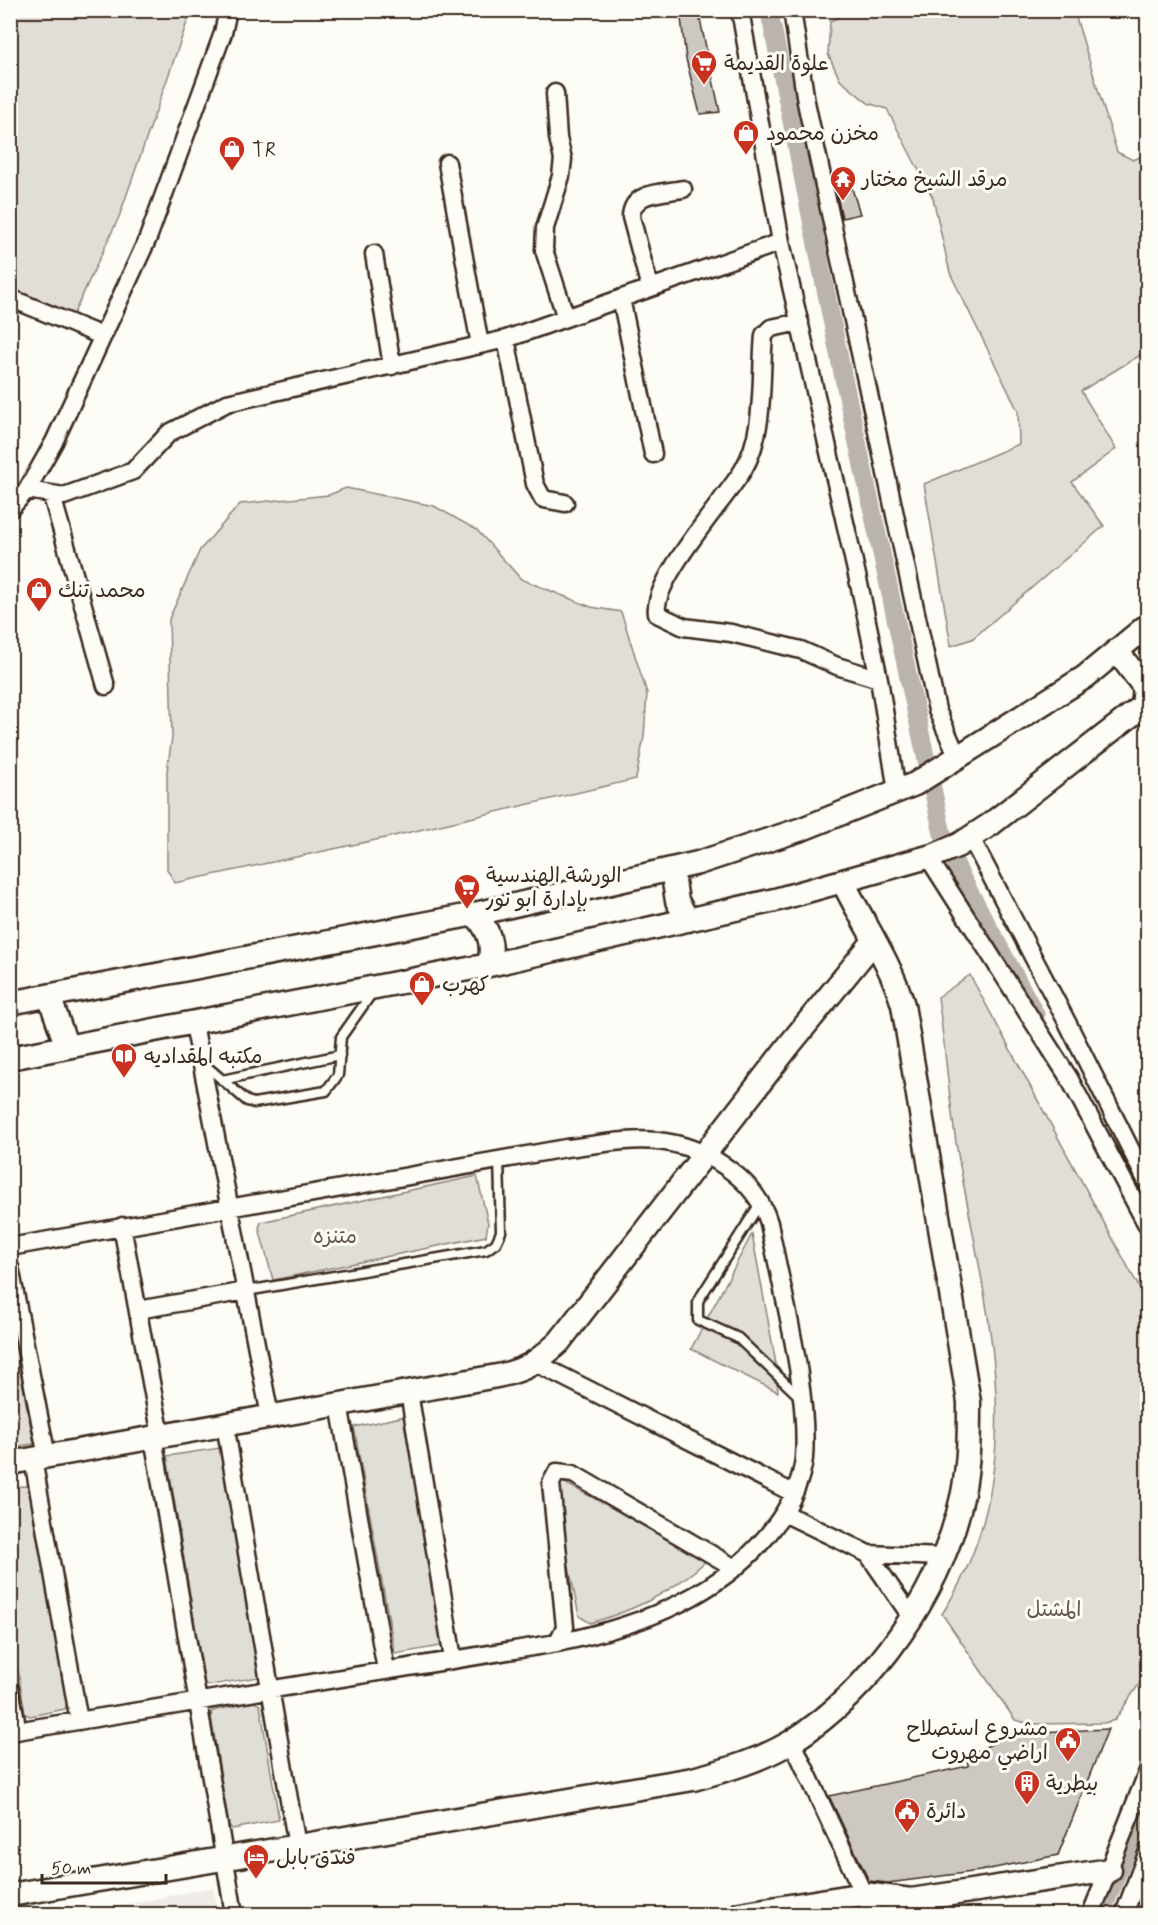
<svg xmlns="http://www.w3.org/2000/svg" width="1158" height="1925" font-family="Mynerve,'Playpen Sans Arabic',sans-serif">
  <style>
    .built { fill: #efece7 }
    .green { fill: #e1ded7; stroke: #8e847a; stroke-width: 1.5 }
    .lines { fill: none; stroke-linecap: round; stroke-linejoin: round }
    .canal { stroke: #bbb4ad; stroke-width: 18 }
    .building { fill: #cdc8c2; stroke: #3b2a1e; stroke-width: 1.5 }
    .lane-casing { stroke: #3b2a1e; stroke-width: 13 }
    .street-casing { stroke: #3b2a1e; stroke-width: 21 }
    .secondary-casing { stroke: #3b2a1e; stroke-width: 27 }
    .lane { stroke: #fdfcf7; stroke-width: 8 }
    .street { stroke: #fdfcf7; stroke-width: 16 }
    .secondary { stroke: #fdfcf7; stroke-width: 22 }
    .labels { text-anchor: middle; stroke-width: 6; stroke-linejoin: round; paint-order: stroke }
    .poi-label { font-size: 21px; fill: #3b2a1e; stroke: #fdfcf7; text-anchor: start }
    .park-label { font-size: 21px; fill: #64574c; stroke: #fdfcf7 }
  </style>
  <rect width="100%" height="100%" fill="#fdfcf7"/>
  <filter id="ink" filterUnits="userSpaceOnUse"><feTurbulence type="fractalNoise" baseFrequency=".0167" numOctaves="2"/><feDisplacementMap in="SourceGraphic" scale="12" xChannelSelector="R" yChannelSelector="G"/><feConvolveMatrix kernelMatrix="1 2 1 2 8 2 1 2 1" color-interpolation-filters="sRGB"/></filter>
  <g filter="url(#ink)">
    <!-- built -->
    <path class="built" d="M 213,1887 L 219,1914 L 101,1914 L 100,1910 Z"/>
    <!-- green -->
    <path class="green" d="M 855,10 L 1074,11 L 1117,152 L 1133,160 L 1147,154 L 1147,351 L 1081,391 L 1116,449 L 1072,482 L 1104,526 L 972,639 L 951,646 L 924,484 L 1019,444 L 1018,411 L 950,273 L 933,198 L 887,109 L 868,103 L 840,80 L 828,54 L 830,21 Z
      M 10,11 L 191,11 L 119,217 L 73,315 L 24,295 L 11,303 Z
      M 346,488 L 434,506 L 477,530 L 521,579 L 591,607 L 621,612 L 647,693 L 644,737 L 636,779 L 385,838 L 175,883 L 167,869 L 167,771 L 172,737 L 169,619 L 200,550 L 240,504 L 329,495 Z
      M 970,975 L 1147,1302 L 1147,1672 L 1115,1720 L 1104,1723 L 1031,1724 L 1015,1720 L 942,1614 C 1035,1470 987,1315 959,1160 C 949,1106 946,1051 938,997 Z
      M 477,1176 L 488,1223 L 486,1236 L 273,1280 L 259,1228 L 261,1222 Z
      M 752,1234 L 775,1358 L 778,1392 L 691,1349 Z
      M 11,1323 L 34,1444 L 11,1447 L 10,1447 Z
      M 406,1416 L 447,1645 L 395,1654 L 354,1427 Z
      M 220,1448 L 259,1677 L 205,1686 L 167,1456 Z
      M 561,1481 L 709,1558 C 675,1591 636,1610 590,1623 L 579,1616 L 555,1499 L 556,1488 Z
      M 26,1486 L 30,1489 L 67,1703 L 65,1709 L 30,1716 L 25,1714 L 11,1628 L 11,1487 Z
      M 254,1702 L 260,1705 L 279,1820 L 233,1829 L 229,1826 L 211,1716 L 212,1711 Z"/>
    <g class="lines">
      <!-- canal -->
      <path class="canal" d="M 769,10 L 843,376 L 942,832 L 960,874 L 1036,1015
        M 1101,1914 L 1148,1800"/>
    </g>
    <!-- building -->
    <path class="building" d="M 680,10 L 698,10 L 720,112 L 700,114 L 686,59 Z
      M 850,182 L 860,214 L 842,218 L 835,187 Z
      M 1108,1729 L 1058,1855 L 980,1871 L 888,1883 L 869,1881 L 829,1796 L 968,1766 L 967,1756 L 1014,1733 Z"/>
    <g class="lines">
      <!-- lane casing -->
      <g class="lane-casing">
        <path id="lane" d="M 205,1065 L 247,1101 L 254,1103 L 326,1091 L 338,1075 L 341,1037 L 372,993
          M 222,1080 L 340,1055
          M 761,1202 L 698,1301 L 698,1320 L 738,1338 L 800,1397
          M 246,1291 L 486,1250 L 496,1243 L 501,1232 L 499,1159"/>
      </g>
      <!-- street casing -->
      <g class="street-casing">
        <path id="street" d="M 740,10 L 781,242 L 862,597 L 879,679 L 897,791
          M 792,10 L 806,102 L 937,710 L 958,758
          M 555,93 L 558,138 L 563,159 L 561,176 L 545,228 L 544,250 L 566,318
          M 447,163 L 480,345
          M 374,254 L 392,366
          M 650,288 L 631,217 C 632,191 662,193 683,189
          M 10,298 L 102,336
          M 621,298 L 653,454
          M 800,322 L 771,328 L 764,335 C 760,377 766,432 743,470 C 725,500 651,581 657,614 L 684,627 L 731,633 L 801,650 L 837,666 L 879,679
          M 506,339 L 535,484 L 543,499 L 565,503
          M 27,490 L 64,496 L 133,471 L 169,433 L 227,403 L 506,339 L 781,242
          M 52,496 L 106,686
          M 10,509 L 27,490 L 54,442 L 148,238 L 223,33 L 228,10
          M 971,838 L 1068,1024 L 1148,1184
          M 928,857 L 1069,1078 L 1148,1227
          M 194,1024 L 270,1416
          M 122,1226 L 161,1436
          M 10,1247 L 566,1148 C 596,1145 627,1138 657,1141 C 703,1145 756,1178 769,1223 C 782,1293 809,1387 804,1458 C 802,1479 791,1503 779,1520 C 728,1594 641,1626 557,1643
          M 10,1267 L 47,1457
          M 138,1310 L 246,1291
          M 536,1363 L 793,1493
          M 409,1392 L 453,1659
          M 339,1404 L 386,1670
          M 225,1424 L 297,1846
          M 153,1437 L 234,1914
          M 33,1459 L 79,1721
          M 784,1513 L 868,1554 L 942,1557
          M 868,1554 L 912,1618
          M 10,1689 L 18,1731
          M 10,1732 L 557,1643 L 565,1627 L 551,1483 L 557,1472 L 573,1474 L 735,1568
          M 792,1741 L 873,1914
          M 1091,1914 L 1148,1771
          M 1124,1914 L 1148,1851"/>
      </g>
      <!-- secondary casing -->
      <g class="secondary-casing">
        <path id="secondary" d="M 1117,651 L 1145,688 L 1143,706
          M 672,869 L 677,901 L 688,920
          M 475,914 C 489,930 494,944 489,965
          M 49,996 L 67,1047
          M 10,1003 L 475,914 L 698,863 L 802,829 L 915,784 L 1085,677 L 1148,625
          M 10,1058 L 489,965 L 775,900 L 935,855 L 959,845 L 991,824 L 1148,702
          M 10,1463 L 497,1376 C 527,1370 537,1362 559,1342 L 790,1044 L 874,941
          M 10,1895 L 693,1779 C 727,1770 761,1760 791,1742 C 875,1689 943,1589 963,1493 C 969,1462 969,1432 969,1402 L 903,1005 C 890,961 863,923 843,882
          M 740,1914 L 864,1894 L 911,1900 L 1110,1870"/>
      </g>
      <!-- lane -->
      <use href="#lane" class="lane"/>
      <!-- street -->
      <use href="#street" class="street"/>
      <!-- secondary -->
      <use href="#secondary" class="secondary"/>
    </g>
  </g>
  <!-- icons -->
  <defs>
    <g id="supermarket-pin" transform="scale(1.35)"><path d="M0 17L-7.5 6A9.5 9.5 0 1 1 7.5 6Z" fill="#c8321e" stroke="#fdfcf7"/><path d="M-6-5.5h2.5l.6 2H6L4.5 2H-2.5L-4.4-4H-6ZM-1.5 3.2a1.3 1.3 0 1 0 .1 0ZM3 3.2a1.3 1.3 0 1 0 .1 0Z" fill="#fff"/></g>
    <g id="shop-pin" transform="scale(1.35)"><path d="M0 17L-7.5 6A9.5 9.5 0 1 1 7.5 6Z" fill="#c8321e" stroke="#fdfcf7"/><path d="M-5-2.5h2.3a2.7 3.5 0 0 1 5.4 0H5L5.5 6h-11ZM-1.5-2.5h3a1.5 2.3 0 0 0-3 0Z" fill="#fff"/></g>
    <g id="temple-pin" transform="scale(1.35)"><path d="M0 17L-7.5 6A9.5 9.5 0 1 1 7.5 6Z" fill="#c8321e" stroke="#fdfcf7"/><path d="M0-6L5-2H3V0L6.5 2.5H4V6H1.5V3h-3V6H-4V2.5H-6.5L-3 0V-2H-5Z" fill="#fff"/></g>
    <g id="library-pin" transform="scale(1.35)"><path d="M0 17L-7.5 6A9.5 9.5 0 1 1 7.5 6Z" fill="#c8321e" stroke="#fdfcf7"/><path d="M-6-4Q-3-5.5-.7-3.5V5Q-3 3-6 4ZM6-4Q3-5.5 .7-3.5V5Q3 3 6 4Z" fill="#fff"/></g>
    <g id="civic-pin" transform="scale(1.35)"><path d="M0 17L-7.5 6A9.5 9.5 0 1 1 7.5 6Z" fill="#c8321e" stroke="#fdfcf7"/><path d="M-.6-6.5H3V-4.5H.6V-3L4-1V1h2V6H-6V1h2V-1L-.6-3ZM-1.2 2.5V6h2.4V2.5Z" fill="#fff"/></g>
    <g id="building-pin" transform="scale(1.35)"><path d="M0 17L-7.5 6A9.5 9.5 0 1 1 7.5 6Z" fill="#c8321e" stroke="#fdfcf7"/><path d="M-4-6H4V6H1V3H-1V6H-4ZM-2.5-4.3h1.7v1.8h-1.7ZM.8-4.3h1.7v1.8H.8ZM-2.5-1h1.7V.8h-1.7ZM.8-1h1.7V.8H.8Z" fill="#fff"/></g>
    <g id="hotel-pin" transform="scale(1.35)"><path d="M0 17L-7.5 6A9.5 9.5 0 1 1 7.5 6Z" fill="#c8321e" stroke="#fdfcf7"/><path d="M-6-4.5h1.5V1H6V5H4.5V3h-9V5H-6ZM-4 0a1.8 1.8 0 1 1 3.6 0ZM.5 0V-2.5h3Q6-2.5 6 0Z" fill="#fff"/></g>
  </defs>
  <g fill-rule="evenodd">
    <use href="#supermarket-pin" x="704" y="63"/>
    <use href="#shop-pin" x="746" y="133"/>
    <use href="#shop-pin" x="232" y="149"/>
    <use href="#temple-pin" x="843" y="179"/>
    <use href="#shop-pin" x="39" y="590"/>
    <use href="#supermarket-pin" x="467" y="887"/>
    <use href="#shop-pin" x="422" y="984"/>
    <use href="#library-pin" x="124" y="1056"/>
    <use href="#civic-pin" x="1068" y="1740"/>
    <use href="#building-pin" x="1027" y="1783"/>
    <use href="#civic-pin" x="907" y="1811"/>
    <use href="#hotel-pin" x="256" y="1857"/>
  </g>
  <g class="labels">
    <!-- poi labels -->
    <g class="poi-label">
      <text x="724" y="70">علوة القديمة</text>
      <text x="766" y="140">مخزن محمود</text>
      <text x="252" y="156">TR</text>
      <text x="862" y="186">مرقد الشيخ مختار</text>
      <text x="58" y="597">محمد تنك</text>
      <text x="486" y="882">الورشة الهندسية<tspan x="486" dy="24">بإدارة ابو نور</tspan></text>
      <text x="442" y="991">كهرب</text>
      <text x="144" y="1063">مكتبه المقداديه</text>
      <text x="1048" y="1735" text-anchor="end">مشروع استصلاح<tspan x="1048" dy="24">اراضي مهروت</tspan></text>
      <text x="1046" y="1790">بيطرية</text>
      <text x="926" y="1818">دائرة</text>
      <text x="276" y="1864">فندق بابل</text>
    </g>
    <!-- park labels -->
    <g class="park-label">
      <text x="335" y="1243">متنزه</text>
      <text x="1054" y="1616">المشتل</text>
    </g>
  </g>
  <!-- margin -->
  <rect width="1158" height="1925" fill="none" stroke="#fdfcf7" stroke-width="36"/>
  <rect x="18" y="18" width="1122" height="1889" fill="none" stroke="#3b2a1e" stroke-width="2" filter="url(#ink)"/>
  <!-- scale -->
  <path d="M42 1874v9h124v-9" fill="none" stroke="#3b2a1e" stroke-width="3"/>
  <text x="51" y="1874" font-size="18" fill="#3b2a1e" stroke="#fdfcf7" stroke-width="4.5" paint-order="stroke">50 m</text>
</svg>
